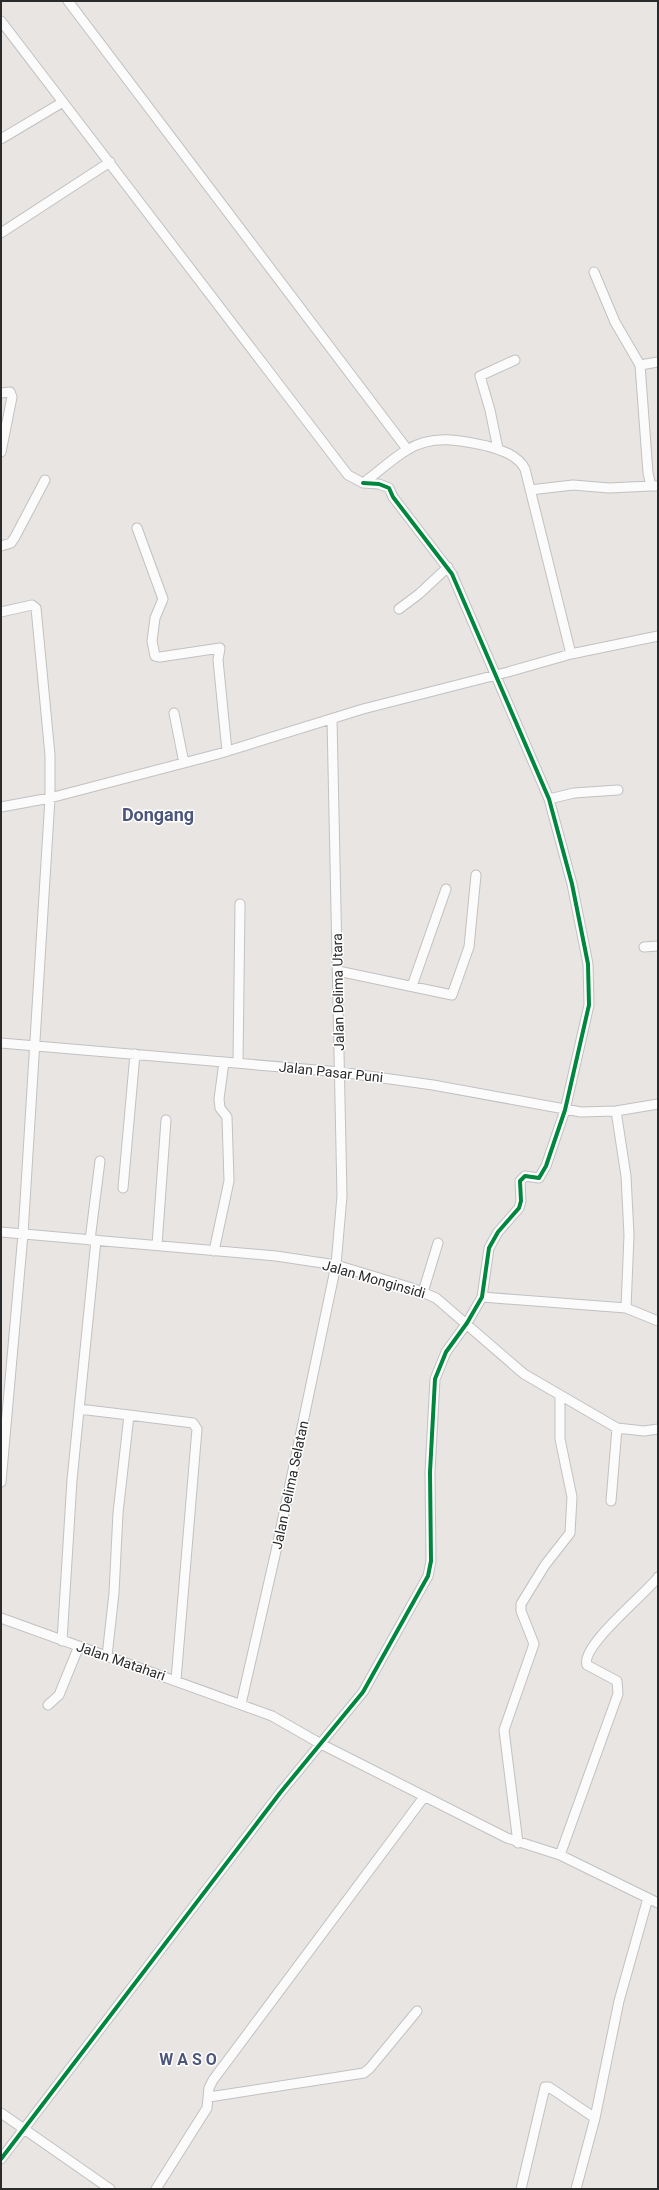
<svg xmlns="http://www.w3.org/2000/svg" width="659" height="2190" font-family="Roboto,sans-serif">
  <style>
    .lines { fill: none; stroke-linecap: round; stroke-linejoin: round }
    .minor-casing { stroke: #c2c1c2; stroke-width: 11 }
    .minor { stroke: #fcfbfb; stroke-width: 9 }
    .cycleway-casing { stroke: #fff; stroke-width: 6 }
    .cycleway { stroke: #00873e; stroke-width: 4 }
    .labels { text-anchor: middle; stroke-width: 3; stroke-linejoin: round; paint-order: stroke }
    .street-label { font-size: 14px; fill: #2b2b2b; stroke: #fff }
    .quarter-label { font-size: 16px; font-weight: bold; fill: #4c567b; stroke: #fff }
    .district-label { font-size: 18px; font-weight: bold; fill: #4c567b; stroke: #fff }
  </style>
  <rect width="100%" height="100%" fill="#e8e5e2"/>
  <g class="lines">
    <!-- minor casing -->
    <g class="minor-casing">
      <path id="minor" d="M 68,1 L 407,449
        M 1,21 L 348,475 L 363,483 C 378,473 391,459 407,450 C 432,434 460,440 487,446 C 501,450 518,455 525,469 L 571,654
        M 1,139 L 63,102
        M 1,233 L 110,162
        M 594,272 L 615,322 L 640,365 L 658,362
        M 640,365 L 648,473 L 651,486 L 658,486
        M 1,393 L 10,392 L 12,397 L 1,452
        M 498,449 L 490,410 L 480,376 L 515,360
        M 530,490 L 573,485 L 609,488 L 651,486
        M 137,528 L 163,599 L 155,618 L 152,641 L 155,656 L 160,657 L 220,648 L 218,660 L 227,751
        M 1,546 L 11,543 L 15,537 L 45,480
        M 399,609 L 419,594 L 448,567
        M 1,612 L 32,605 L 36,608 L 50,755 L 50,798 L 23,1234 L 1,1482
        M 174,713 L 184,763
        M 549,799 L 574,793 L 618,790
        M 1,807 L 50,798 L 218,754 L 363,709 L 508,672 L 571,654 L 658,636
        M 644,947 L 658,946
        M 338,971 L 452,995 L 469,947 L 476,875
        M 412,986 L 446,889
        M 1,1043 L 340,1072 L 433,1085 L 581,1112 L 616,1111 L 658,1104
        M 238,1063 L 240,904
        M 616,1111 L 626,1176 L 629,1235 L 626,1308
        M 123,1188 L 135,1054
        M 1,1232 L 276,1256 L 336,1265 L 412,1288 L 436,1298 L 524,1374 L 617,1428 L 644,1431 L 658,1429
        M 90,1240 L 100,1161
        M 157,1245 L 166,1120
        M 214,1251 L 229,1181 L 227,1117 L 220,1108 L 219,1099 L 224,1062
        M 423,1292 L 438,1243
        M 482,1297 L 626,1308 L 658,1321
        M 79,1409 L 129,1415 L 118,1513 L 114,1593 L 107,1656
        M 129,1415 L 193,1423 L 197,1429 L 176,1680
        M 611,1501 L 617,1428
        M 1,1618 L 272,1716 L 321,1744 L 507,1838 L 560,1855 L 658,1903
        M 62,1641 L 72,1480 L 96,1240
        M 241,1704 L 276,1551 L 336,1265 L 342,1196 L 332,719
        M 48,1705 L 59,1695 L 79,1646
        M 518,1843 L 504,1730 L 534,1644 L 521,1611 L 521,1604 L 545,1565 L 570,1533 L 572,1497 L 560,1439 L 560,1395
        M 560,1855 L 618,1694 L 617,1681 L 587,1665 C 580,1646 647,1593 658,1577
        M 209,2097 L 364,2073 L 370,2068 L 417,2011
        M 1,2113 L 110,2189
        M 1,2159 L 280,1793 L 363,1692 L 428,1576 L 431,1561 L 430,1472 L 435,1379 L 446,1352 L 467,1323 L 482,1297 L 489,1248 L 498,1232 L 519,1208 L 521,1201 L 520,1181 L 525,1176 L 539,1178 L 546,1166 L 565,1110 L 589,1005 L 588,964 L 572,884 L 549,799 L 452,574 L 393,497 L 389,488 L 379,484 L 363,483
        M 156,2189 L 207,2108 L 209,2088 L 213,2080 L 424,1797
        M 521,2189 L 545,2087 L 549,2087 L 595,2118
        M 576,2189 L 595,2118 L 619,2001 L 648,1898"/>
    </g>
    <!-- minor -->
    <use href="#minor" class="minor"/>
    <!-- cycleway casing -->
    <g class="cycleway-casing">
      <path id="cycleway" d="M 1,2159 L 280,1793 L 363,1692 L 428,1576 L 431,1561 L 430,1472 L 435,1379 L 446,1352 L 467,1323 L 482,1297 L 489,1248 L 498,1232 L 519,1208 L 521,1201 L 520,1181 L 525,1176 L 539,1178 L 546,1166 L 565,1110 L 589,1005 L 588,964 L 572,884 L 549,799 L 452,574 L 393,497 L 389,488 L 379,484 L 363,483"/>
    </g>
    <!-- cycleway -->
    <use href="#cycleway" class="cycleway"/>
  </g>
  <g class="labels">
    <!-- street labels -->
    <g class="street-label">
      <text transform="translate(338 992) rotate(-91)" y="5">Jalan Delima Utara</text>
      <text transform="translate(331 1072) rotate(6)" y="5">Jalan Pasar Puni</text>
      <text transform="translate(374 1279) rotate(16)" y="5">Jalan Monginsidi</text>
      <text transform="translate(290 1485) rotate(-78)" y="5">Jalan Delima Selatan</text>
      <text transform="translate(121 1661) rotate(19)" y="5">Jalan Matahari</text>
    </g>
    <!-- quarter labels -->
    <g class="quarter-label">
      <text x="188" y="2065">W A S O</text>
    </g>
    <!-- district labels -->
    <g class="district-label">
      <text x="158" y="821">Dongang</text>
    </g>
  </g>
  <!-- border -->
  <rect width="659" height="2190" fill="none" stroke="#2b2b2b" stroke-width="4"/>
</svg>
